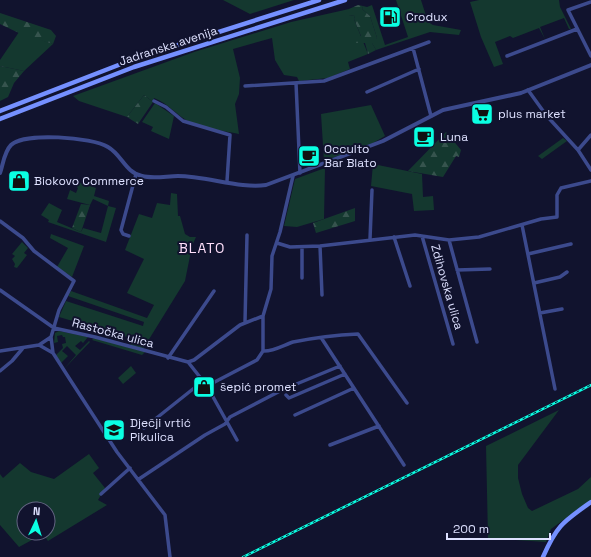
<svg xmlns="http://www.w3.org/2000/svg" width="591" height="557" font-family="'Space Grotesk',sans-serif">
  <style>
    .green { fill: #14382f; fill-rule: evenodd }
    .forest { fill: url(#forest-firs) }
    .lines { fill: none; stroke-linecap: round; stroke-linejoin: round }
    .minor { stroke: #3c4a8d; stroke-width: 3.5 }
    .tertiary { stroke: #3c4a8d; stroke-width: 4 }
    .secondary { stroke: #7590ff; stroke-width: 4.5 }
    .rail-casing { stroke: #0affe2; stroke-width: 2.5 }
    .rail { stroke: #11132e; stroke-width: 1; stroke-dasharray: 3; stroke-linecap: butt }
    .labels { text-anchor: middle; stroke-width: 4; stroke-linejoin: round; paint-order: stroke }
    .poi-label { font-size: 12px; fill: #dee1ff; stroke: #11132e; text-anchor: start }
    .street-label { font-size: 12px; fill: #dee1ff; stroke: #11132e }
    .quarter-label { font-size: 14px; letter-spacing: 1px; fill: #ffe0fb; stroke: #11132e }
  </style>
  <defs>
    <pattern id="forest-firs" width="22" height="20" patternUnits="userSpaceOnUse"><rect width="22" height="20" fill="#14382f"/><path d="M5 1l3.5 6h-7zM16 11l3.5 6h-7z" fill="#36544e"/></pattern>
  </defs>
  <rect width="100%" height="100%" fill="#11132e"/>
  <!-- green -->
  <path class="green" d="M 223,0 L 294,0 L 250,14 Z
    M 396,0 L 421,0 L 428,22 L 433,25 L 461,30 L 459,35 L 430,32 L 376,50 L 372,43 L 377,38 L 370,16 L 362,9 L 363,6 L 367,7 L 372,5 L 385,45 L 408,37 Z
    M 479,0 L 559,0 L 560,7 L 571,29 L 569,29 L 564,18 L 540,27 L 545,39 L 539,28 L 513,38 L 510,36 L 495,42 L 503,64 L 494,67 L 481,37 L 470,2 Z
    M 349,9 L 349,15 L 355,16 L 354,19 L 368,54 L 348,62 L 350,69 L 328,78 L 299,81 L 297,77 L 284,75 L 275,60 L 272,38 L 233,49 L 240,78 L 239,94 L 235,104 L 239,134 C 223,131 205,128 190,122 C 177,116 168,103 154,98 L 153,102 L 144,95 L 127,117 L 79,101 L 73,96 L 194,52 L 291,22 Z
    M 19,32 L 53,44 L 24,71 L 0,66 L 0,60 Z
    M 155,103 L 174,116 L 169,139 L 151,131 L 153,127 L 142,122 Z
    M 371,105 L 385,136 L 373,143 L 324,161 L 321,114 Z
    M 563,138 L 567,141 L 542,159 L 538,156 Z
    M 373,164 L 422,174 L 423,197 L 433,196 L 434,210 L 414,211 L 412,194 L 371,186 Z
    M 325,168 L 324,219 L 297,227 L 284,226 L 295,179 Z
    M 75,181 L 96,188 L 94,196 L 109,201 L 108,206 L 116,208 L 106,242 L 48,222 L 49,220 L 41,215 L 49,203 L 62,210 L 57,222 L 81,232 L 83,228 L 101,233 L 108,206 L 93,199 L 90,205 L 67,199 L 70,190 L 76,193 L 78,188 L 73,185 Z
    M 171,193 L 177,194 L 178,216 L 180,216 L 185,234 L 190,237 L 196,237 L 192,246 L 185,281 L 143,349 L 130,346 L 134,339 L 59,317 L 66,301 L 143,326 L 144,322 L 68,296 L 71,291 L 147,318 L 154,305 L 127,293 L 144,259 L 125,250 L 139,214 L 152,218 L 157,203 L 170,205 Z
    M 51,234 L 84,246 L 72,277 L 57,267 L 68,248 L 50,238 Z
    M 22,242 L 28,248 L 24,253 L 27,255 L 17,268 L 14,267 L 15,264 L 12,259 L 15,256 L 12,254 Z
    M 59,331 L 88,337 L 83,343 L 81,341 L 75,346 L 80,350 L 89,341 L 90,342 L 64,369 L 76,355 L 67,346 L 62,351 L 68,356 L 61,363 L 56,355 L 63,348 L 62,344 L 66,343 L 65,337 L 63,337 L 62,335 L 57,336 L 58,342 L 54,343 L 55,333 Z
    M 94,338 L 145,352 L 142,355 L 92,340 Z
    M 131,366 L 136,373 L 123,384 L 118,378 Z
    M 559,410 L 518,465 L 518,478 L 522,494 L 528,508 L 532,511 L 578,489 L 591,477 L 591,500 L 551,529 L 546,542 L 488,538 L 486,446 Z
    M 89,454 L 99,468 L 93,473 L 105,488 L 98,500 L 107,505 L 48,541 L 43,534 L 19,547 L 0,525 L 0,474 L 3,478 L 20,463 L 31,472 L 54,479 ZM 24,509 L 48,509 L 48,533 L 24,533 Z"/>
  <!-- forest -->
  <path class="forest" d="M 358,5 L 363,6 L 362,9 L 370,16 L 377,38 L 374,44 L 372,43 L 376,50 L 368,54 L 365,43 L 356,43 L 357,38 L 361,36 L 354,19 L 355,16 L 349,15 L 349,9 Z
    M 0,13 L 51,30 L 56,36 L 53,44 L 23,35 L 0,24 Z
    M 0,66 L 24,71 L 14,83 L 8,97 L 0,101 Z
    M 144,95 L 153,102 L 138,124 L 127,117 Z
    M 446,132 L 461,150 L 459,157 L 456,156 L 443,177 L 408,171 Z
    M 81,204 L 90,205 L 81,232 L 72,228 Z
    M 355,208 L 355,221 L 316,233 L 313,223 Z"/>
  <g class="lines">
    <!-- minor -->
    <path class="minor" d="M 591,2 L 568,10 L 591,56
      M 413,48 L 431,116
      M 507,56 L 577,29
      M 296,83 L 300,173
      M 245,86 L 324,81 L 429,42
      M 528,90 L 546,115 L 578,150 L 591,135
      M 367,92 L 419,69
      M 154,101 L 166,107 L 183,121 L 230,135 L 227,181
      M 578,150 L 591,170
      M 293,176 L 280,232 L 272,256 L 271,289 L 263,316 L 263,351 C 272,352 284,345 293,342 C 313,338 337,335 358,334 L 407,403
      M 0,221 L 23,238 L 34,251 L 74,281 L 59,310 L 51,337 L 39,345 L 0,351
      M 522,225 L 555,389
      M 129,236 L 123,234 L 121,230 L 136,174
      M 422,236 L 453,344
      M 394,237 L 410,286
      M 370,239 L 372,190
      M 449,240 L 477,342
      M 277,243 L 290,247 L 320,246 L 415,235 L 449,240 L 479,237 L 541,219 L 557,217 L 557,195 L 561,188 L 591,181
      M 320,246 L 322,295
      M 302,247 L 302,278
      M 528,254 L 571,244
      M 457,270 L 490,269
      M 534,283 L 560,277 L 567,272
      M 0,290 L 54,328 L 95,337 L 188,362 L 207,386 L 237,440
      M 540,313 L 562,309
      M 245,322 L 247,235
      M 51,337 L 53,353 L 69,378 L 117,452 L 165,515 L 170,557
      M 322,339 L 404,465
      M 39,345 L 53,353
      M 168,358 L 214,291
      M 188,362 L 194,360 L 240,325 L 263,316
      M 0,371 L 12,361 L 23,348
      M 207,386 L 257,360 L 263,351
      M 286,395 L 289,398 L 345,374
      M 295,415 L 354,388
      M 144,428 L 203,381
      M 330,445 L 379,426
      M 139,479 L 205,435 L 225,424 L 230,417 L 282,390 L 340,366
      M 101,494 L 130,468"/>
    <!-- tertiary -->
    <path class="tertiary" d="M 0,173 C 3,165 4,152 11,145 C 24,132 92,137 108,147 C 122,155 125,172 142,176 C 153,179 167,176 178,176 C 206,176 241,189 266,185 L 383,141 L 443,110 L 521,93 L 591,65"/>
    <!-- secondary -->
    <path class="secondary" d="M 0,111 L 134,59 L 319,0
      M 0,119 L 134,67 L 345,0
      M 543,557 C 557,525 563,522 591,502"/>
    <!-- rail casing -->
    <g class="rail-casing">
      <path id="rail" d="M 243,557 L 591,385"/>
    </g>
    <!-- rail -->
    <use href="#rail" class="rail"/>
  </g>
  <!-- icons -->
  <defs>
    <g id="fuel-square" transform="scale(1.15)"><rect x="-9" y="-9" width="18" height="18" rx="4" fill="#0affe2" stroke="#11132e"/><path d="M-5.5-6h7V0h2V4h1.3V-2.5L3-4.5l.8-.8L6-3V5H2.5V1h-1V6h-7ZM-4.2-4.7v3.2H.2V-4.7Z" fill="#111"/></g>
    <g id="supermarket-square" transform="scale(1.15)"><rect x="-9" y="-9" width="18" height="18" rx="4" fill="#0affe2" stroke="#11132e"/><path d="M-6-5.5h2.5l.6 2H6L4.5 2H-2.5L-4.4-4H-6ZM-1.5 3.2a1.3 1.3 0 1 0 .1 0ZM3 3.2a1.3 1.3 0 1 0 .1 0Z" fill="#111"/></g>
    <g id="cafe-square" transform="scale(1.15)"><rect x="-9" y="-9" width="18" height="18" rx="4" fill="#0affe2" stroke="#11132e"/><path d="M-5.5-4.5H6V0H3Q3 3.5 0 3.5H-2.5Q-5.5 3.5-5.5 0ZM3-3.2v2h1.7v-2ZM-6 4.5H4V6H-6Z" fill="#111"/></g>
    <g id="shop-square" transform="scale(1.15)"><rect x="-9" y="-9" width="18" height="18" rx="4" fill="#0affe2" stroke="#11132e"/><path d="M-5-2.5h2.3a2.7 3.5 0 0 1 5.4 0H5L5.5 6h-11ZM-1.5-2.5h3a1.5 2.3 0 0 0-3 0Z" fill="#111"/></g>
    <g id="school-square" transform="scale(1.15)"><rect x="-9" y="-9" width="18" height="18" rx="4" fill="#0affe2" stroke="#11132e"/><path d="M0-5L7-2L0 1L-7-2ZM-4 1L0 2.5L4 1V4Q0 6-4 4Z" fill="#111"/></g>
  </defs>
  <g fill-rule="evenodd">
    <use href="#fuel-square" x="390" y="17"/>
    <use href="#supermarket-square" x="482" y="114"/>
    <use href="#cafe-square" x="424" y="137"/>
    <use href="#cafe-square" x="309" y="156"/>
    <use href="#shop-square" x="19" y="181"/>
    <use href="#shop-square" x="204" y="387"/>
    <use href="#school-square" x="114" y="430"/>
  </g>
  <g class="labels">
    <!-- poi labels -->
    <g class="poi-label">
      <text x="406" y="21">Crodux</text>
      <text x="498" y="118">plus market</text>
      <text x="440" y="141">Luna</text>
      <text x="324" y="153">Occulto<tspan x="324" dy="14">Bar Blato</tspan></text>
      <text x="34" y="185">Biokovo Commerce</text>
      <text x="220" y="391">šepić promet</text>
      <text x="130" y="427">Dječji vrtić<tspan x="130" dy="14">Pikulica</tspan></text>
    </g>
    <!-- street labels -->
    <g class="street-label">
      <text transform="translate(168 46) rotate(-18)" y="4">Jadranska avenija</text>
      <text transform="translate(447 287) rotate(74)" y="4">Zdihovska ulica</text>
      <text transform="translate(113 333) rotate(15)" y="4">Rastočka ulica</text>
    </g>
    <!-- quarter labels -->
    <g class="quarter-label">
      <text x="202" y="253">BLATO</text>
    </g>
  </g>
  <!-- north arrow -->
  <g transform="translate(36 521) rotate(4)"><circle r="19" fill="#11132e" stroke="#636582"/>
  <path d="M0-3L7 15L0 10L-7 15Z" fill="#0affe2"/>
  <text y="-6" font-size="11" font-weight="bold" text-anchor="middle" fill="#dee1ff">N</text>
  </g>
  <!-- scale -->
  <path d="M447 533v6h103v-6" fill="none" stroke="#dee1ff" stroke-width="2"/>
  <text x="453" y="533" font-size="12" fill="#dee1ff" stroke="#11132e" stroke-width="3" paint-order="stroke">200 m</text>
</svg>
